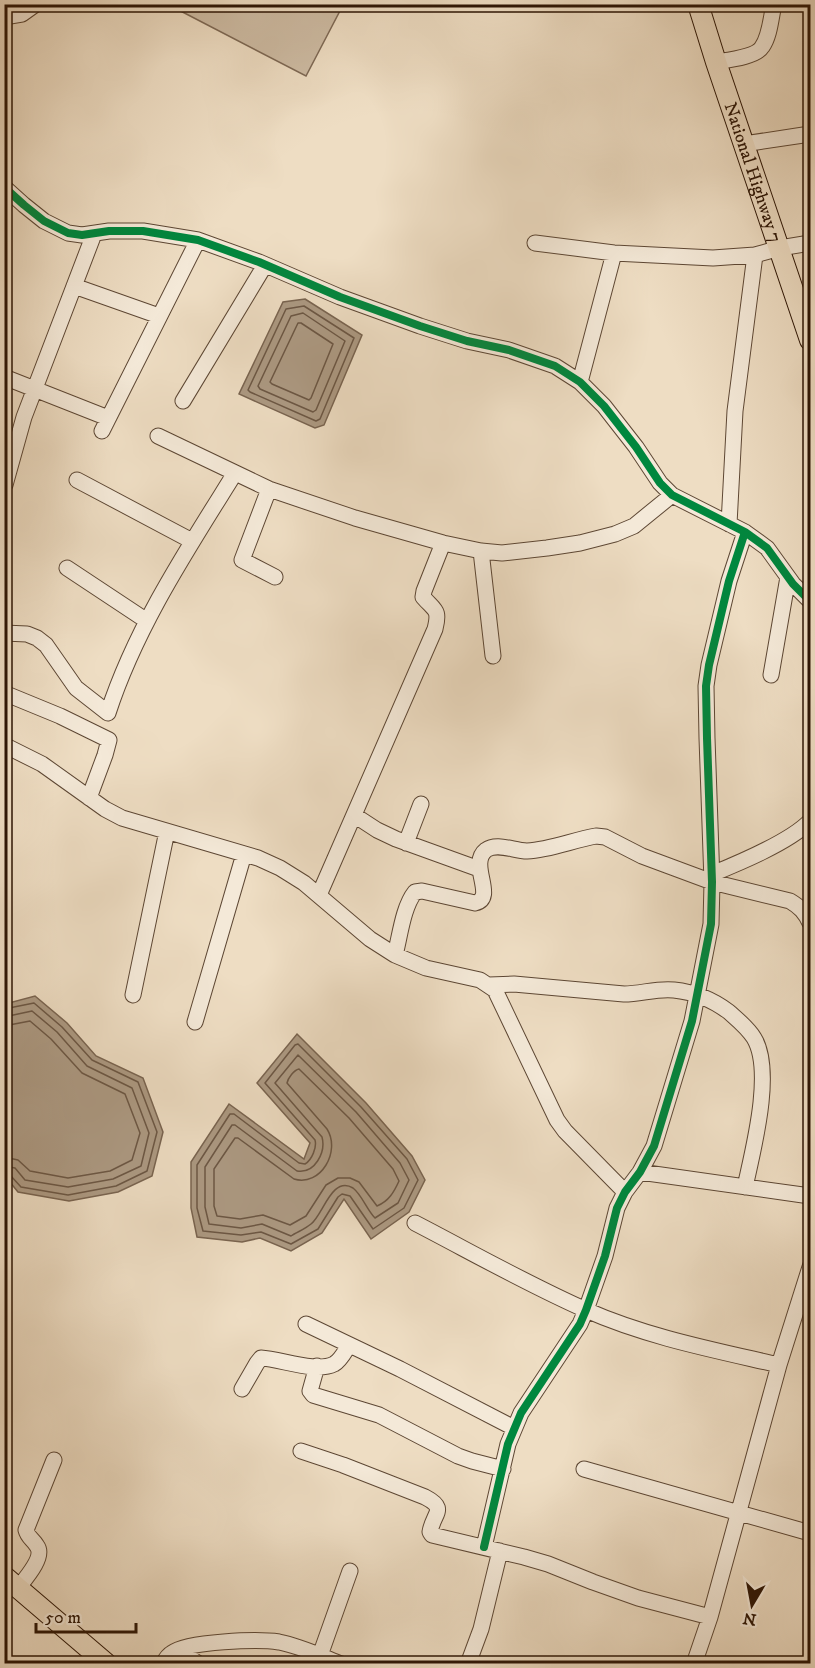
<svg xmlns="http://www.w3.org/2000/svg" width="815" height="1668" font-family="'IM FELL DW Pica',serif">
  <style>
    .green { fill: #cdbba3; stroke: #7d6854; stroke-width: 1.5 }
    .water { fill: #ac9982; stroke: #796450; stroke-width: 1.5 }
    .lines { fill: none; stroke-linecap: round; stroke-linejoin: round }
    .shore { stroke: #6c5744; stroke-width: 1.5 }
    .minor-casing { stroke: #5d4734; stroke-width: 17 }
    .major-casing { stroke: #2d1505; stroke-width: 22 }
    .minor { stroke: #f4e9d8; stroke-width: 15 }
    .major { stroke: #eeddc3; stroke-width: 20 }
    .cycleway-casing { stroke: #f4e9d8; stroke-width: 11 }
    .cycleway { stroke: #00873e; stroke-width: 8 }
    .labels { text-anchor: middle; stroke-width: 4.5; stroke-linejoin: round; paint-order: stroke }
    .street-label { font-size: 18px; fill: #2d1505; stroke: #f4e9d8 }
  </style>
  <rect width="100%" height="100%" fill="#eeddc3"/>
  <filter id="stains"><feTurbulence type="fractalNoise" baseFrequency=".00333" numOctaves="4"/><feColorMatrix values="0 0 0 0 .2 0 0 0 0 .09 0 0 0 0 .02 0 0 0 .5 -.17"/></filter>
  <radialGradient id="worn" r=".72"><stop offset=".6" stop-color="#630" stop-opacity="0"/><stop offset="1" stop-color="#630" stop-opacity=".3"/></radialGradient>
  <!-- green -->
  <path class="green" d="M 169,5 L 343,5 L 306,76 Z"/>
  <!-- water -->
  <path class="water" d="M 305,299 L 362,335 L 324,425 L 315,428 L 239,394 L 283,302 Z
    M 35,996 L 67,1023 L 96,1056 L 143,1078 L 163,1132 L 152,1176 L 118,1192 L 69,1201 L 18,1192 L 5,1176 L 5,1004 Z
    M 297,1034 L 366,1103 L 412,1156 L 425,1180 L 409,1212 L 371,1239 L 344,1199 L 322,1233 L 291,1251 L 260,1238 L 242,1242 L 197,1237 L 191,1208 L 191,1162 L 229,1104 L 304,1159 L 310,1143 L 257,1083 Z"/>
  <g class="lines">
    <!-- shore -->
    <path class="shore" d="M 304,306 L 354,338 L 320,419 L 316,421 L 250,392 L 248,390 L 286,309 Z
      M 303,313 L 345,341 L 316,410 L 313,412 L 260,389 L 258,386 L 291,316 Z
      M 298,323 L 301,323 L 333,344 L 311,398 L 309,400 L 272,384 L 270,382 Z
      M 4,1009 L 34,1003 L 62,1027 L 92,1060 L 138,1082 L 157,1132 L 147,1171 L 116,1186 L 68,1195 L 21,1187 L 10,1175 L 4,1173
      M 4,1017 L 32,1011 L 57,1032 L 87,1066 L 132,1088 L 149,1133 L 141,1166 L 113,1179 L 68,1187 L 25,1180 L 15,1168 L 4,1166
      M 4,1026 L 30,1021 L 51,1039 L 82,1073 L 125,1094 L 140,1133 L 132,1160 L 110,1171 L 68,1178 L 30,1171 L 18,1160 L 4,1157
      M 298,1044 L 361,1107 L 407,1159 L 418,1180 L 404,1208 L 373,1229 L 350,1196 L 342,1194 L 338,1197 L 318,1229 L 291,1244 L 261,1232 L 241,1235 L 203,1231 L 197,1208 L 197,1165 L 230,1114 L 234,1114 L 299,1163 L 305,1164 C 312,1160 317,1147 315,1140 L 265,1083 L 295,1045 Z
      M 298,1055 L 356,1112 L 400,1163 L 409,1180 L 398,1203 L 375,1218 C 367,1210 362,1195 353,1188 C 332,1175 323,1215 311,1224 C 305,1229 297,1232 291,1236 L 262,1224 L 241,1228 L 209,1224 L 205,1207 L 205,1167 L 232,1125 L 235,1125 L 297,1171 C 315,1174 326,1152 322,1137 L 275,1083 Z
      M 299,1069 L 349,1118 L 393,1169 L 399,1181 C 394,1192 389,1201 377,1206 L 359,1182 L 350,1178 L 338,1178 L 326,1185 L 306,1216 L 290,1225 L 263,1215 L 240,1219 L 217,1216 L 214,1206 L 214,1169 L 235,1138 L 238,1138 L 294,1179 C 321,1187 341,1151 327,1129 L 287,1083 C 288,1078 294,1070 299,1069 Z"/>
    <!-- minor casing -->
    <g class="minor-casing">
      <path id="minor" d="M 4,17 L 22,14 L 36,4
        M 716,62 C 728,60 756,57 762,47 C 770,36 771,17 774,4
        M 744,144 L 810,134
        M 4,187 L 24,205 L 44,221 L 68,233 L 82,235 L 109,231 L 143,231 L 198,240 L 259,262 L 340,297 L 420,326 L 467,341 L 509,350 L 555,366 L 580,382 L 604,406 L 636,447 L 660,483 L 672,495 L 745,532 L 767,548 L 793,584 L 810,601
        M 535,243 L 614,253 L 713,258 L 755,255 L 780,248 L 810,243
        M 74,286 L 159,316
        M 4,377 L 108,418
        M 580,382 L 614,253
        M 183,401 L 265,265
        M 102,431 L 198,240
        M 158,436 L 269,489 L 355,518 L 443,543 L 481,551 L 502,553 L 547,548 L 580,543 L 615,534 L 634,526 L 672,495
        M 77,480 L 192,541
        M 5,485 L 24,417 L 94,234
        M 269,489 L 242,560 L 275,577
        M 729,524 L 735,411 L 755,255
        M 481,551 L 493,656
        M 67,568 L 147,621
        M 4,633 L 27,634 L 37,638 L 46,645 L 76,688 L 108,713 C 136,627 187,550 235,473
        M 771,675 L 788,577
        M 4,693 L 60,716 L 109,740 L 105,755 L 89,798
        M 4,745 L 42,764 L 105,809 L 122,818 L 258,858 L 280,868 L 304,883 L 370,939 L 395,955 L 426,968 L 480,980 L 495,990 L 557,1120 L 565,1131 L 625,1192
        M 354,815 L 377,830 L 396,839 L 479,869
        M 406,843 L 421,804
        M 712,874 C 739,863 790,842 810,821
        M 319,895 L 435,629 C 440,609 435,611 423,597 L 424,591 L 443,543
        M 395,955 C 400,936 403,907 415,892 L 422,891 L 475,903 C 497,898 468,864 486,850 C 497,842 514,851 527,851 C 550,850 573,840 596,836 L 605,837 L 642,856 L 712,882 L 790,901 C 800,907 805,912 810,923
        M 489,985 L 514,984 L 624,994 C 641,994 657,988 674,990 C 694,992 713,1000 729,1012 C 738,1020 748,1028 754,1038 C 774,1071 753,1150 745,1187
        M 133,995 L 167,831
        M 195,1022 L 244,854
        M 640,1172 L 810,1196
        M 415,1223 C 471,1252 527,1284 586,1310 C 647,1337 714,1350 779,1365
        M 306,1324 L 400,1369 L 514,1428
        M 317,1366 L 310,1391 L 313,1395 L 379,1415 L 458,1456 L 472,1461 L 503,1469
        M 242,1389 L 257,1363 L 261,1358 C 281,1359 316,1373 334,1364 C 341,1360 345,1351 349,1345
        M 301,1451 L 343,1465 L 425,1497 C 448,1509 433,1513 430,1532 L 432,1535 L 524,1557 L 548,1564 L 593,1582 L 638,1598 L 710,1617
        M 584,1469 L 810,1533
        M 484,1547 L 508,1444 L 521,1413 L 580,1324 L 586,1310 L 605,1256 L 617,1208 L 625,1192 L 640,1172 L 654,1146 L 692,1021 L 711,924 L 712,882 L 707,738 L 706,686 L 709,665 L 729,581 L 745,532
        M 18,1588 C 25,1579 45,1557 37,1546 C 33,1539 28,1538 26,1530 L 54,1460
        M 178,1650 L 199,1664
        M 163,1664 C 165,1660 168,1655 172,1653 C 187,1641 259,1639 279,1642 C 300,1646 321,1656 341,1664
        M 317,1664 L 350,1571
        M 468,1664 L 481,1629 L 500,1551
        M 694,1664 L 710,1617 L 779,1365 L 810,1267"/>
    </g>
    <!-- major casing -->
    <g class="major-casing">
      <g id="major">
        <path id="s1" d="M 698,4 L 716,62 L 810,340"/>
        <path d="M 4,1576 L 107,1664"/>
      </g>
    </g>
    <!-- minor -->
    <use href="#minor" class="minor"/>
    <!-- major -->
    <use href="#major" class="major"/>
    <!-- cycleway casing -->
    <g class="cycleway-casing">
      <path id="cycleway" d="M 4,187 L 24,205 L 44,221 L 68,233 L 82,235 L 109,231 L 143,231 L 198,240 L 259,262 L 340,297 L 420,326 L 467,341 L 509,350 L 555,366 L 580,382 L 604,406 L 636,447 L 660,483 L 672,495 L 745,532 L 767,548 L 793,584 L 810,601
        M 484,1547 L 508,1444 L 521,1413 L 580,1324 L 586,1310 L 605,1256 L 617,1208 L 625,1192 L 640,1172 L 654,1146 L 692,1021 L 711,924 L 712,882 L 707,738 L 706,686 L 709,665 L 729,581 L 745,532"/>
    </g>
    <!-- cycleway -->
    <use href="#cycleway" class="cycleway"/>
  </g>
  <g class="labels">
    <!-- street labels -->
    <g class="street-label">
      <text dy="6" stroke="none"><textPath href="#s1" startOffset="177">National Highway 7</textPath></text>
    </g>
  </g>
  <!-- margin -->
  <rect width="815" height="1668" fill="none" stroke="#eeddc3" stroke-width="24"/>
  <rect x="6" y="6" width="803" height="1656" fill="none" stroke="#2d1505" stroke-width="3"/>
  <rect x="12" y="12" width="791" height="1644" fill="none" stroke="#2d1505" stroke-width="1.5"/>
  <!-- north arrow -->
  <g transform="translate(752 1605) rotate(190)" stroke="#f4e9d8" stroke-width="4.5" paint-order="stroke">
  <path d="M0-4.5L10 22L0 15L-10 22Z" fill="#2d1505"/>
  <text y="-9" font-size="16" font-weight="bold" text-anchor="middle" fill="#2d1505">N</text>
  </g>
  <!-- scale -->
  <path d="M36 1623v9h100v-9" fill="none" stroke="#2d1505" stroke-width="3"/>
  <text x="45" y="1623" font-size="18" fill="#2d1505" stroke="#f4e9d8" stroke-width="4.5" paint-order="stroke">50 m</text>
  <rect width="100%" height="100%" filter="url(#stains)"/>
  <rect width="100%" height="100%" fill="url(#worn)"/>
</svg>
